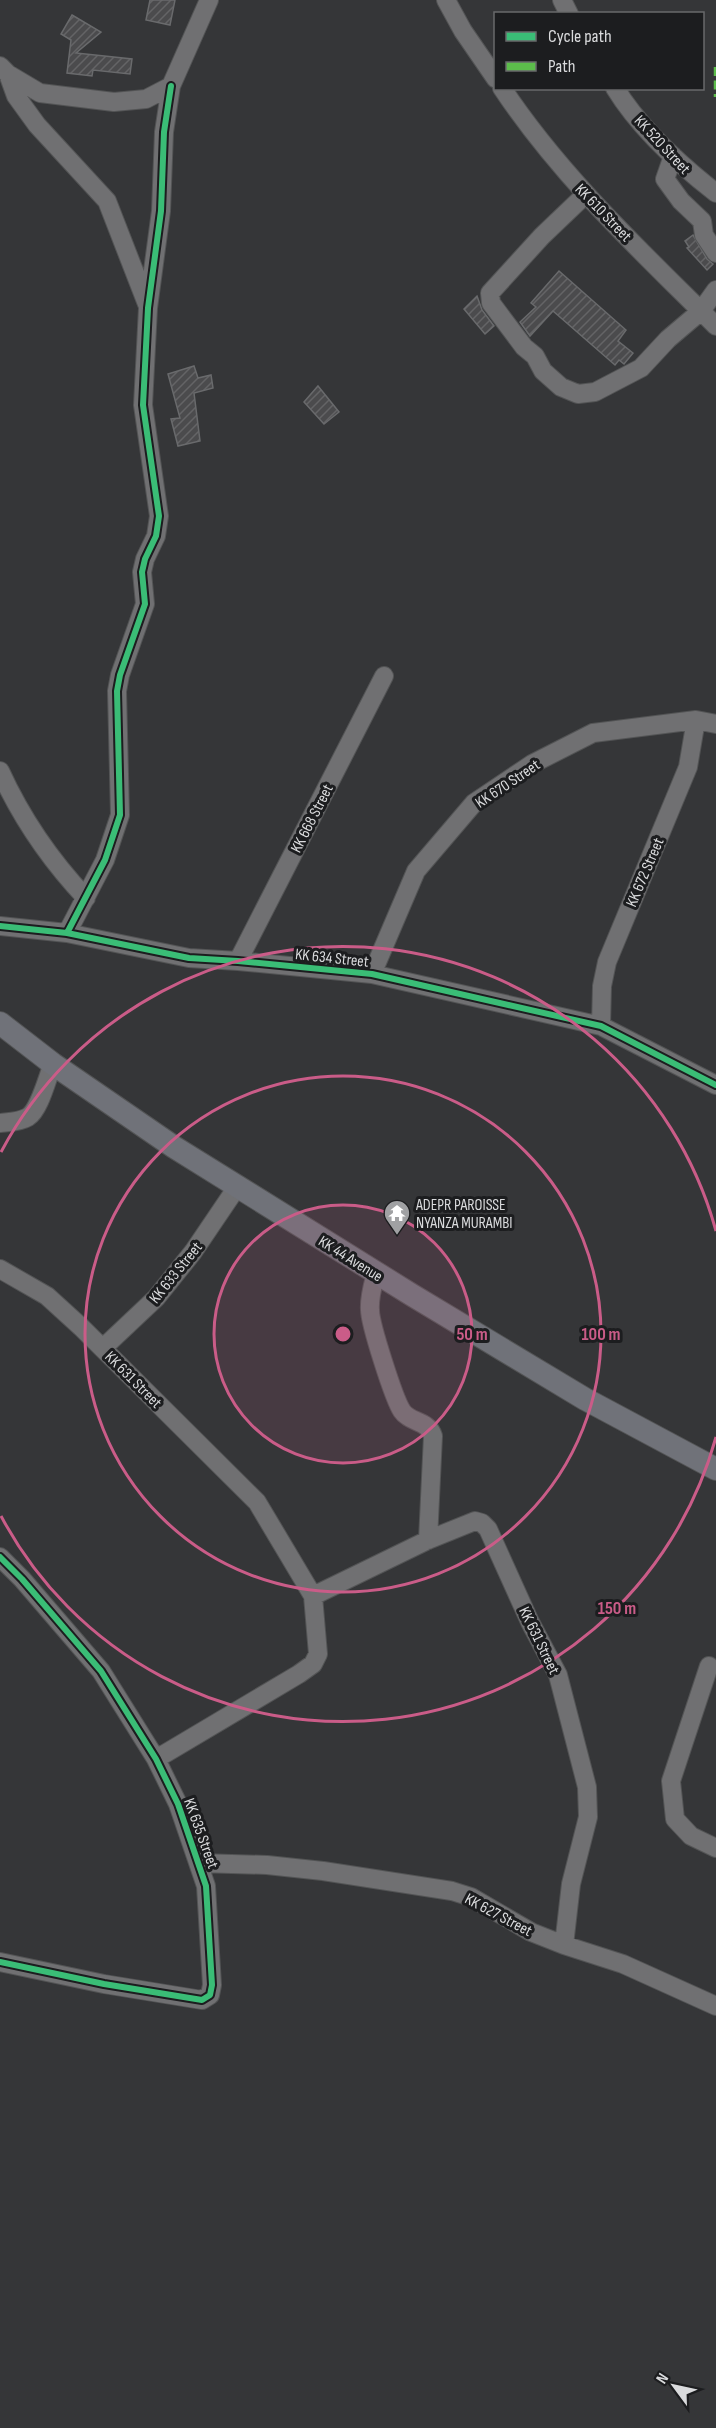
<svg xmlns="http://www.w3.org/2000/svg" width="716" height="2428" font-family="'Sofia Sans Condensed',sans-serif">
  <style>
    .building { fill: url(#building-hatch); stroke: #696a6c; stroke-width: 1.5 }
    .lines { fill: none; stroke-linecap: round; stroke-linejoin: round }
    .minor-casing { stroke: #535455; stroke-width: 20 }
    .major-casing { stroke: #535455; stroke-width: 24 }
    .minor { stroke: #707072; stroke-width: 18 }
    .major { stroke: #707279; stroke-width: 22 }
    .quiet { stroke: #5cbc4b; stroke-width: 4.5; stroke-dasharray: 9 4.5; stroke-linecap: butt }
    .cycleway-casing { stroke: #1c1d1f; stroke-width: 10 }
    .cycleway { stroke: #3abd76; stroke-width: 6 }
    .ring { fill: none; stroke: #ca5c88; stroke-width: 3 }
    .labels { text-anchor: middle; stroke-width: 6; stroke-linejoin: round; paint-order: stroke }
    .street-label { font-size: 16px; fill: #dadbdd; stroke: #1c1d1f }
    .poi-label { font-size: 16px; fill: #dadbdd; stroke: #1c1d1f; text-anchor: start }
    .centre { fill: #ca5c88; stroke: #1c1d1f; stroke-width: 3 }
    .ring-label { font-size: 18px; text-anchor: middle; font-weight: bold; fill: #ca5c88; stroke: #1c1d1f; stroke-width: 6; stroke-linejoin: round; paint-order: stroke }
  </style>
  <defs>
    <pattern id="building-hatch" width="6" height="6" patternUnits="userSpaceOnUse" patternTransform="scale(1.5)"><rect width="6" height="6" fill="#4b4b4d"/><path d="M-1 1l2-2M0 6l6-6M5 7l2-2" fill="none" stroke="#646466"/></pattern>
  </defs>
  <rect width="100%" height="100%" fill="#353638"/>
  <!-- building -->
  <path class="building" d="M 150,0 L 175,0 L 170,25 L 146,20 Z
    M 72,15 L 101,32 L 76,53 L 132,59 L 130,74 L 93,70 L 92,76 L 67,73 L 71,40 L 61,34 Z
    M 693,235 L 707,259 L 713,264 L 707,270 L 687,248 L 689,247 L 685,241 Z
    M 559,271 L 626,330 L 618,341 L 633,353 L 624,364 L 619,360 L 615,365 L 553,311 L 530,336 L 520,322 L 536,307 L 531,303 Z
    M 477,296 L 482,310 L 494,326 L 485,334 L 464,309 Z
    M 194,366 L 198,378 L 211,375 L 213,388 L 194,393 L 200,441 L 178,446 L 171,419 L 180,418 L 168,374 Z
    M 318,386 L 339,412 L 324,424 L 304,402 Z"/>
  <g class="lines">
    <!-- minor casing -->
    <g class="minor-casing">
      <path id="minor" d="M 446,0 L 463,31 L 496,79
        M 562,0 L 569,14
        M 0,66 L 8,74 L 40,93 L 114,102 L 146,99 L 171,86 L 209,0
        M 8,74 L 16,96 L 37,125 L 107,201 L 147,304
        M 502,88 C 561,177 641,251 716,326
        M 615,88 C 640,129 679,164 716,193
        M 673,156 L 665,179 L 681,201 L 702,221 L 704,235 L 716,253
        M 586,194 L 542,236 L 490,293 L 491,303 L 524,347 L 535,356 L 543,371 L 561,387 L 578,394 L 595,392 L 641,368 L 668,339 L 701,311 L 716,290
        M 0,771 C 21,817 51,861 86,898
        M 0,926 L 67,933 L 189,958 L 238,961 L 372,974 L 601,1026 L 716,1085
        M 67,933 L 105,860 L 120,815 L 117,691 L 120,675 L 145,604 L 142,572 L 145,559 L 156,536 L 159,516 L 143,405 L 148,308 L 161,211 L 164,132 L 171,86
        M 238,961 L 384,676
        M 372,974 L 416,871 L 474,803 L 532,764 L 593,733 L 696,720 L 716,724
        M 601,1026 L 602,986 L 607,962 L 688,767 L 696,720
        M 0,1123 C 9,1122 20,1122 28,1117 C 40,1109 47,1078 53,1064
        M 0,1269 L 47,1296 L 81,1327 L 257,1502 L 313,1596 L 318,1654 L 313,1664 L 299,1674 L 156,1759
        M 376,1273 C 373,1285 369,1297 370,1310 C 370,1324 394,1399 402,1411 C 410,1423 428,1420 433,1436 L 428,1540
        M 103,1348 L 156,1298 L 193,1252 L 237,1187
        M 0,1557 L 22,1579 L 101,1671 L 156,1759 L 178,1804 L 206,1886 L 212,1985 L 210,1995 L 202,2000 L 104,1984 L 0,1962
        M 313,1596 L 428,1540 L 475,1521 L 482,1523 L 488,1529 L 530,1622 L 558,1675 L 587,1787 L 588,1817 L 571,1884 L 564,1945
        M 709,1666 L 671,1781 L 675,1819 L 691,1836 L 716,1848
        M 199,1863 L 267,1865 L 323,1871 L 452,1891 L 471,1897 L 531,1932 L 564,1945 L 623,1964 L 716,2006"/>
    </g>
    <!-- major casing -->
    <g class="major-casing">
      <path id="major" d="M 0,1023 L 53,1064 L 174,1147 L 412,1295 L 585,1399 L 716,1469"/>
    </g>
    <!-- minor -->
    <use href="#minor" class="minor"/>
    <!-- major -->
    <use href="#major" class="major"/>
    <!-- quiet -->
    <path class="quiet" d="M 716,67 L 716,97"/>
    <!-- cycleway casing -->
    <g class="cycleway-casing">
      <path id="cycleway" d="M 0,926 L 67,933 L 189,958 L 238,961 L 372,974 L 601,1026 L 716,1085
        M 67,933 L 105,860 L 120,815 L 117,691 L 120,675 L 145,604 L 142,572 L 145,559 L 156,536 L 159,516 L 143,405 L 148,308 L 161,211 L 164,132 L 171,86
        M 0,1557 L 22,1579 L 101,1671 L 156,1759 L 178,1804 L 206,1886 L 212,1985 L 210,1995 L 202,2000 L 104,1984 L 0,1962"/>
    </g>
    <!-- cycleway -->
    <use href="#cycleway" class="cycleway"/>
  </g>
  <!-- distance rings -->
  <circle cx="343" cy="1334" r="129" fill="#ca5c88" fill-opacity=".12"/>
  <g class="ring">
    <circle cx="343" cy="1334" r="129"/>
    <circle cx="343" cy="1334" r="258"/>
    <path d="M716 1437A387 387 0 0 1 1 1516M1 1152A387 387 0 0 1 716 1231"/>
  </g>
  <!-- icons -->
  <defs>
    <g id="temple-pin" transform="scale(1.35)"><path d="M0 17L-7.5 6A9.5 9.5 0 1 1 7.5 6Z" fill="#a0a1a3" stroke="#1c1d1f"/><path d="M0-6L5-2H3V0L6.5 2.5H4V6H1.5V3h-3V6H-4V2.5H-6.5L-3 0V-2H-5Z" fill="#fff"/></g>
  </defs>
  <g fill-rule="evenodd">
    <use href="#temple-pin" x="397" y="1213"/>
  </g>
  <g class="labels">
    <!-- street labels -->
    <g class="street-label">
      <text transform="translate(663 144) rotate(47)" y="6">KK 520 Street</text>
      <text transform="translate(604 212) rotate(46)" y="6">KK 610 Street</text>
      <text transform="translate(507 783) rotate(-34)" y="6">KK 670 Street</text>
      <text transform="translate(311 818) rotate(-63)" y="6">KK 668 Street</text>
      <text transform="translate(644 872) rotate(-67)" y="6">KK 672 Street</text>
      <text transform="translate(332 957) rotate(6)" y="6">KK 634 Street</text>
      <text transform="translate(351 1258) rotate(32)" y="6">KK 44 Avenue</text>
      <text transform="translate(175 1272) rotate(-51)" y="6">KK 633 Street</text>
      <text transform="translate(134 1379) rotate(45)" y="6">KK 631 Street</text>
      <text transform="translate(540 1640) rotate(64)" y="6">KK 631 Street</text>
      <text transform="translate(202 1833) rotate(70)" y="6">KK 635 Street</text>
      <text transform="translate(499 1914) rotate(28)" y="6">KK 627 Street</text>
    </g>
    <!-- poi labels -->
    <g class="poi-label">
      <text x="416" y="1210">ADEPR PAROISSE<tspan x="416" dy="18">NYANZA MURAMBI</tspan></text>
    </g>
  </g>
  <circle cx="343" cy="1334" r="9" class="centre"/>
  <g class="ring-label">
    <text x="472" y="1340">50 m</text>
    <text x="601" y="1340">100 m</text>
    <text x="617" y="1614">150 m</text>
  </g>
  <!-- legend -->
  <rect x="494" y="12" width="210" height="78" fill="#1c1d1f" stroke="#68696b" stroke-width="1.5"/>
  <rect x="506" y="32" width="30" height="9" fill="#3abd76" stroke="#68696b" stroke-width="1.5"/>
  <text x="548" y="42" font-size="18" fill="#dadbdd">Cycle path</text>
  <rect x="506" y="62" width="30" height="9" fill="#5cbc4b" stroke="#68696b" stroke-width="1.5"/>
  <text x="548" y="72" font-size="18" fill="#dadbdd">Path</text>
  <!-- north arrow -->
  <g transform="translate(674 2386) rotate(303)" stroke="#1c1d1f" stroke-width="4.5" paint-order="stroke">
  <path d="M0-4.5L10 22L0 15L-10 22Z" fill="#dadbdd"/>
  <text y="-9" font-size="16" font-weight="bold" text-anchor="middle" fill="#dadbdd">N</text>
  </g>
</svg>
